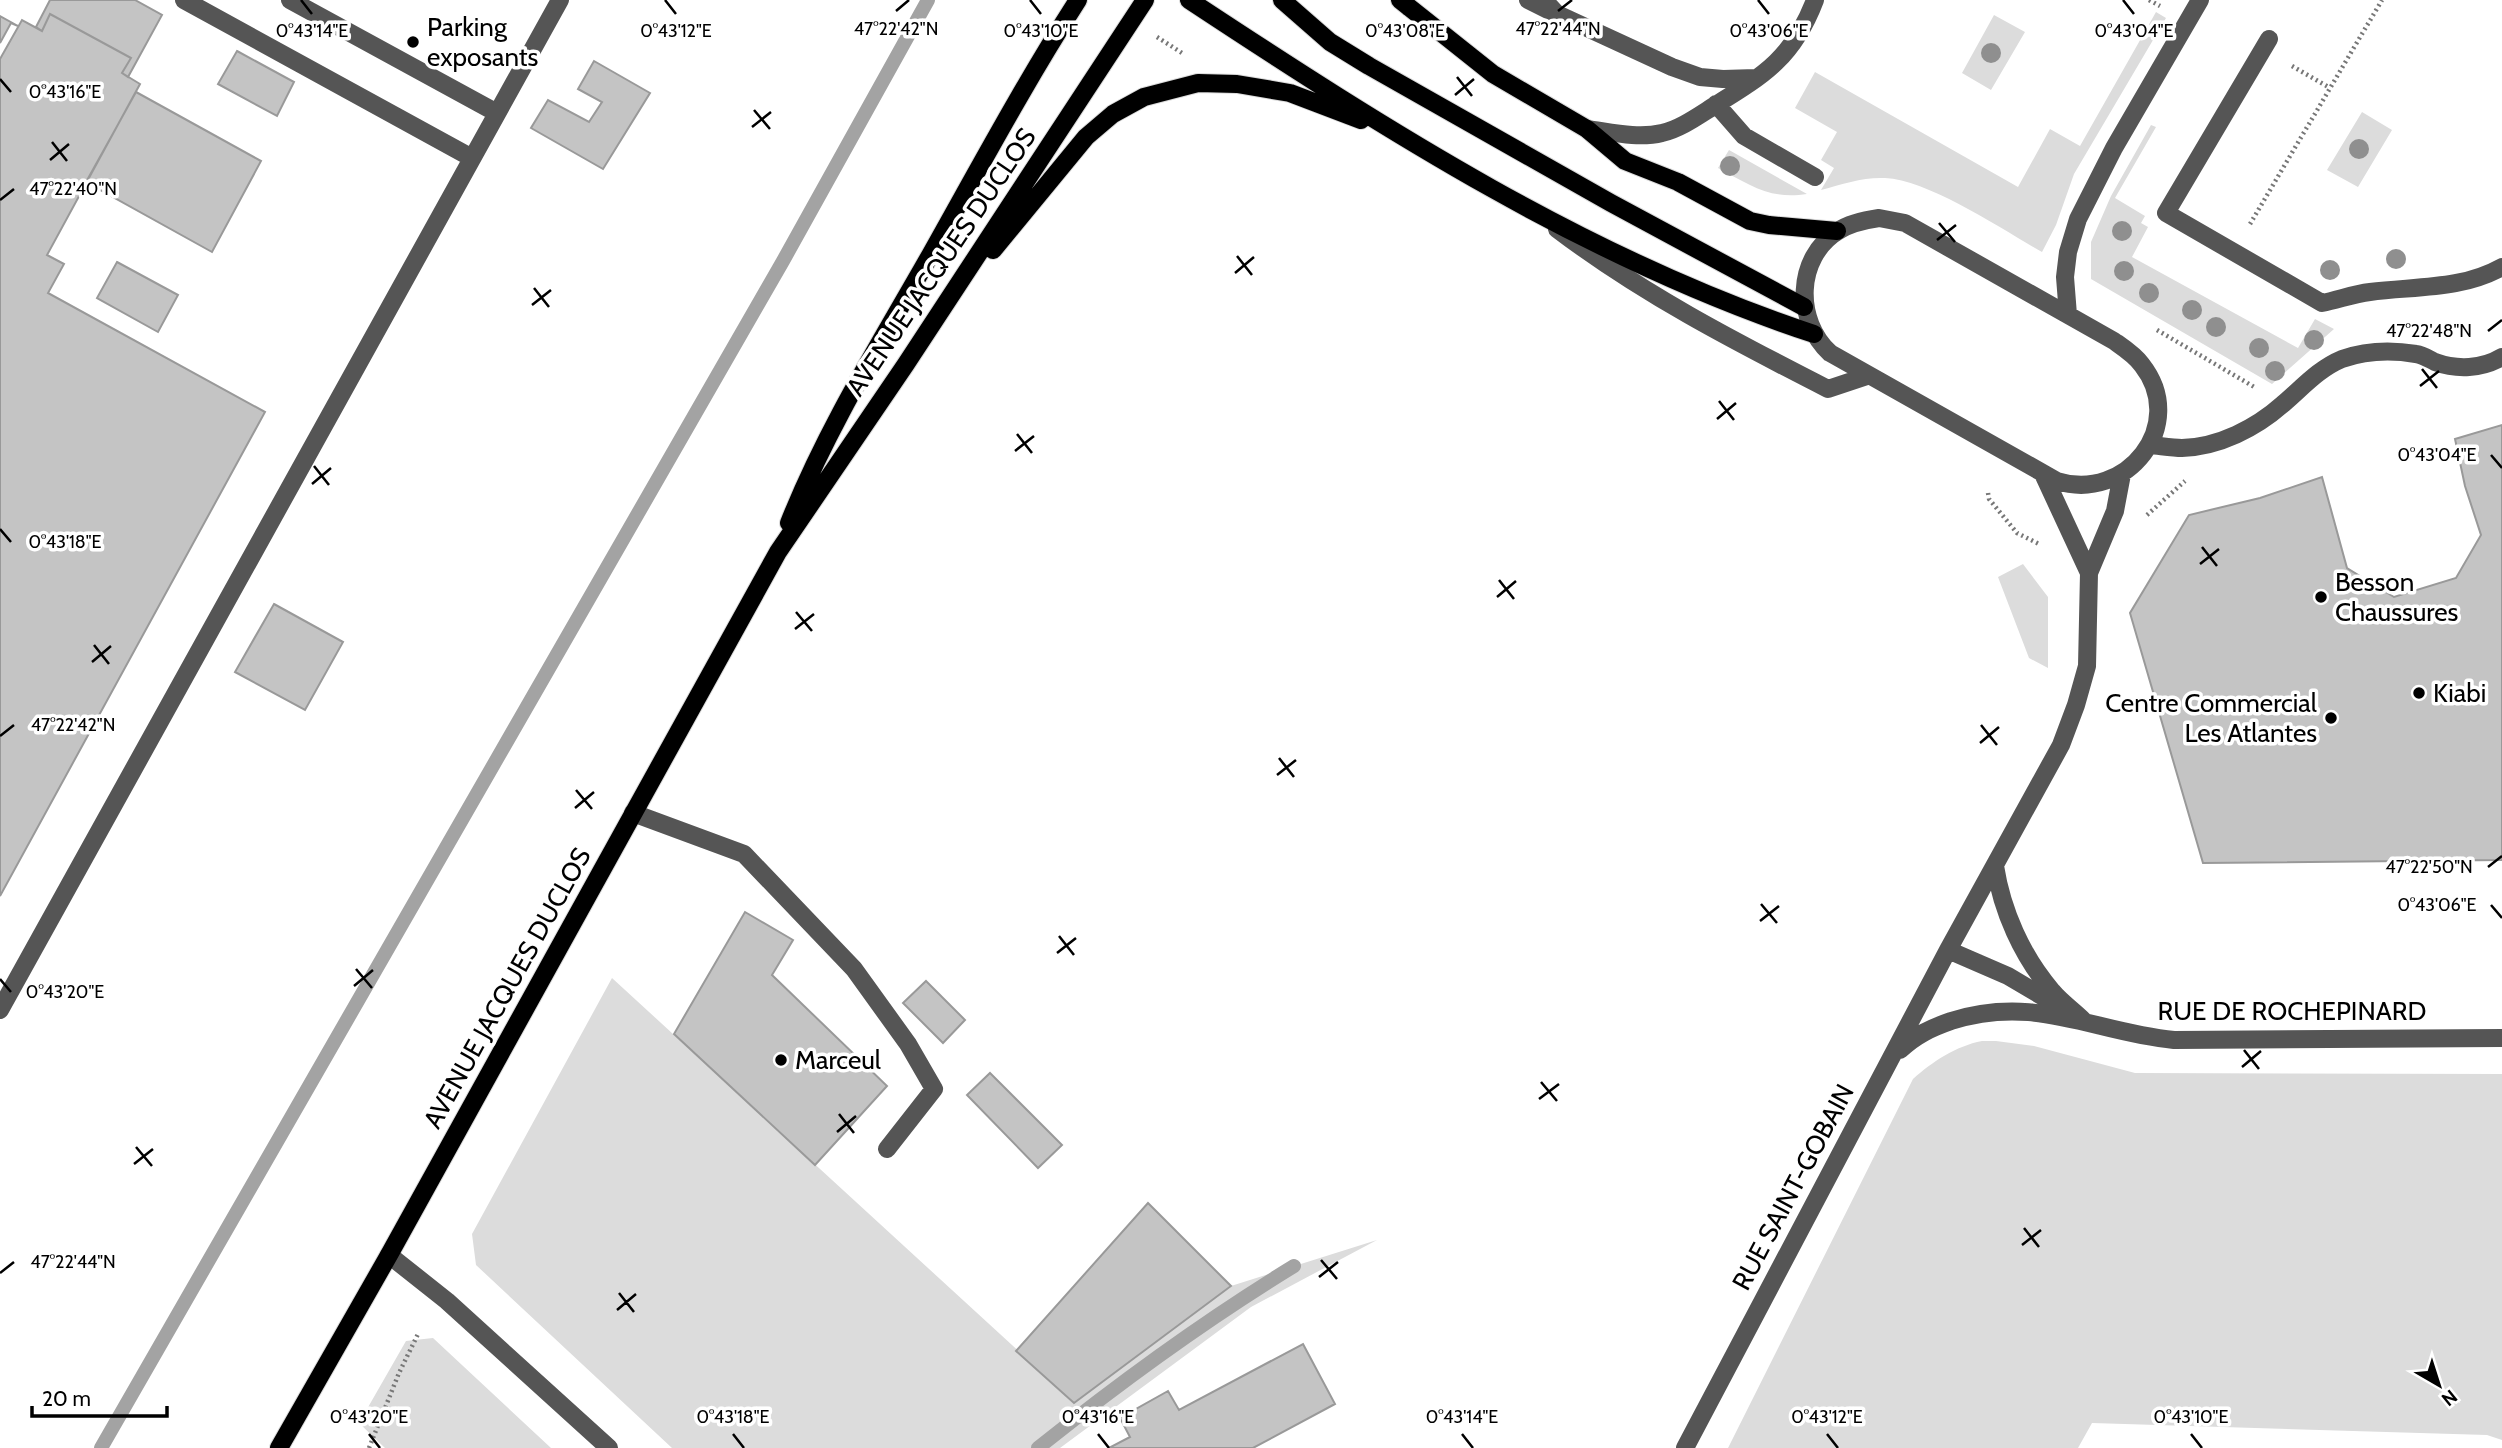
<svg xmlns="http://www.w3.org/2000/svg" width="2502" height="1448" font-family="Cabin,sans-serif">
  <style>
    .green { fill: #dcdcdc }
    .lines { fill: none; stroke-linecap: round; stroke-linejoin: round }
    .stream { stroke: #a3a3a3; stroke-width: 14 }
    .building { fill: #c4c4c4; stroke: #999; stroke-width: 2 }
    .major-casing { stroke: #dbdbdb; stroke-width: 20 }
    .path { stroke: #777; stroke-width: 4.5; stroke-dasharray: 2 3.5; stroke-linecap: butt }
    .minor { stroke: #555; stroke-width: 18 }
    .major { stroke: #000; stroke-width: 18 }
    .tree { fill: #8f8f8f }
    .ticks { fill: none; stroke: #000; stroke-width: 2.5 }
    .poi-dot { fill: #000; stroke: #fff; stroke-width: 2.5 }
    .labels { text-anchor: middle; stroke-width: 7; stroke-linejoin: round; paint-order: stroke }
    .poi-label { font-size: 26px; fill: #000; stroke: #fff; text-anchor: start }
    .street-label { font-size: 26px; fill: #000; stroke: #fff }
    .ticks-label { font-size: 18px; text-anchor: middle; fill: #000; stroke: #fff; stroke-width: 7; stroke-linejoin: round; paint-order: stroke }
  </style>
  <rect width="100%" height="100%" fill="#fff"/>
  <!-- green -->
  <path class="green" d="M 2156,12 L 2166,18 L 2074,174 L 2056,225 L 2042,252 C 2003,230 1929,180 1885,178 C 1863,177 1843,184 1821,190 L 1834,168 L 1821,160 L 1837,132 L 1795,108 L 1815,72 L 2018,187 L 2050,129 L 2080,146 Z
    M 1994,15 L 2025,32 L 1991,90 L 1962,73 Z
    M 2362,112 L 2392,130 L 2358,187 L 2327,170 Z
    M 2151,125 L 2156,127 L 2115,198 L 2145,216 L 2141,223 L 2148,227 L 2132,257 L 2298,348 L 2315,319 L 2334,329 L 2272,384 L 2091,279 L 2091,242 L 2111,196 Z
    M 1729,150 L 1807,194 C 1770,200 1750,185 1718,168 Z
    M 2023,564 L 2048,597 L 2048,668 L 2029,658 L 1998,577 Z
    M 612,978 L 1074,1402 L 1231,1286 L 1377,1240 L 1251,1307 L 1060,1448 L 672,1448 L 476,1265 L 472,1234 Z
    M 1982,1041 L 1996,1041 L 2034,1046 L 2135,1073 L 2502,1074 L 2502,1440 L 2487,1435 L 2092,1423 L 2078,1448 L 1728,1448 L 1913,1079 C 1932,1062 1956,1046 1982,1041 Z
    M 433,1338 L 551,1448 L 385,1448 L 359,1423 L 406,1341 Z"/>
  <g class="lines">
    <!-- stream -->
    <path class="stream" d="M 101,1448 L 783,261 L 928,0
      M 1038,1448 C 1119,1383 1204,1321 1294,1266"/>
  </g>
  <!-- building -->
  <path class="building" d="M 50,0 L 135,0 L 162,15 L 128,77 L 122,73 L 131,58 L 50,14 L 42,31 L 36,27 Z
    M 50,14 L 131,58 L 122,73 L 140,84 L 47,255 L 64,264 L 48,293 L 265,412 L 0,896 L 0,59 L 22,20 L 42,31 Z
    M 0,16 L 18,26 L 11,23 L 0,43 Z
    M 237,51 L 294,82 L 277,116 L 218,84 Z
    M 594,61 L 650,93 L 603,169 L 531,128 L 548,100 L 589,122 L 602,102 L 578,89 Z
    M 136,92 L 261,161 L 212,252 L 86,182 Z
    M 117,262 L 178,295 L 158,332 L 97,298 Z
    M 2502,425 L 2502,860 L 2203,863 L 2130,613 L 2189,515 L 2260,498 L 2322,477 L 2347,568 L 2394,597 L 2456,578 L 2481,535 L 2465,486 L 2455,439 Z
    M 274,604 L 343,642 L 305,710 L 235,672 Z
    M 745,912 L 793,940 L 772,975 L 887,1086 L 815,1165 L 674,1034 Z
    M 926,981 L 965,1020 L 943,1043 L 903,1003 Z
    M 990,1073 L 1062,1145 L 1038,1168 L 967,1095 Z
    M 1148,1203 L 1231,1286 L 1074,1403 L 1016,1351 Z
    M 1303,1344 L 1335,1404 L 1253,1448 L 1109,1448 L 1130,1437 L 1120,1418 L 1168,1391 L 1179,1410 Z"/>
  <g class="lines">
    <!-- major casing -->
    <g class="major-casing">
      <path id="major" d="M 1189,0 C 1386,130 1589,260 1814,334
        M 1282,0 L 1330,42 L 1369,66 L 1611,203 L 1804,307
        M 1400,0 L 1493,74 L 1587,129 L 1625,161 L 1678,182 L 1750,221 L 1769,225 L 1837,231
        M 993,250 L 1086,137 L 1113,114 L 1144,97 L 1198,83 L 1237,84 L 1290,93 L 1361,120
        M 789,523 C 826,430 879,345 928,259 C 977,172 1024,84 1078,0
        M 279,1448 L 389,1255 L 778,552 L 906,364 L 1145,0"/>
    </g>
    <!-- path -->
    <path class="path" d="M 2149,0 L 2160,6
      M 1157,37 L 1182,53
      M 2292,66 L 2330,88
      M 2250,224 L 2382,0
      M 2157,330 L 2256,388
      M 1988,493 L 1989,499 L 2017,533 L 2039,544
      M 2147,515 L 2185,481
      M 369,1448 L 399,1373 L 419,1332"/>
    <!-- minor -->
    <path class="minor" d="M 184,0 L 472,158
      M 290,0 L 497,113
      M 1528,0 L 1554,13
      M 1544,0 L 1557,14 L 1672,67 L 1700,77 L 1723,79 L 1756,78
      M 2269,39 L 2166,213 L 2322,303 C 2338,300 2353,294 2370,292 C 2415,286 2461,290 2502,267
      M 1716,104 L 1744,136 L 1815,177
      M 1587,129 C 1610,132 1638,139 1662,133 C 1680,129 1698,116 1714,106 C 1764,75 1793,58 1815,0
      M 1879,218 L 1905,223 L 2114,341 C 2124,348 2135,355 2142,365 C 2189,425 2126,503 2057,481 L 1830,353 C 1795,321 1795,258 1838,231 C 1850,223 1865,220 1879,218 Z
      M 1557,229 C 1641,293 1734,341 1828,389 L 1867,376
      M 2068,315 L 2065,277 L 2068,252 L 2078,219 L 2114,148 L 2200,0
      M 2150,445 C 2161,446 2172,448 2182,448 C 2219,447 2256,428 2283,404 C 2302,388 2318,369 2342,359 C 2365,351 2392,350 2416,354 C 2423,355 2429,359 2435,362 C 2457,370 2482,369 2502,357
      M 2044,476 L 2089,573
      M 633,813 L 744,854 L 854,969 L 908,1044 L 934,1089 L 887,1149
      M 1995,866 C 2002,911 2022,956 2052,991 C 2061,1002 2074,1011 2084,1021
      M 1948,950 L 2008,976 L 2057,1005
      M 0,1010 L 560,0
      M 1900,1050 C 1916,1035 1931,1028 1951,1021 C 2036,994 2093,1032 2174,1040 L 2502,1038
      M 389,1255 L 447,1301 L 609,1448
      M 1685,1448 L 1948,950 L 2061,745 L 2076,705 L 2087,666 L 2089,573 L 2115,511 L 2122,474"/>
    <!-- major -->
    <use href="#major" class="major"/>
  </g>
  <!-- trees -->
  <g class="tree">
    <circle cx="1991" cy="53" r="10"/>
    <circle cx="2359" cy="149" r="10"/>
    <circle cx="1730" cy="166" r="10"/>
    <circle cx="2122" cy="231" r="10"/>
    <circle cx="2396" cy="259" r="10"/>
    <circle cx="2330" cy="270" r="10"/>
    <circle cx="2124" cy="271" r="10"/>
    <circle cx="2149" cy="293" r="10"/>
    <circle cx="2192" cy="310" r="10"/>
    <circle cx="2216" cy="327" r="10"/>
    <circle cx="2314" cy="340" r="10"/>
    <circle cx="2259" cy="348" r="10"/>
    <circle cx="2275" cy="371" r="10"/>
  </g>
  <!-- ticks -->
  <path class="ticks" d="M 301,0 L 312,14M 665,0 L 676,14M 1030,0 L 1041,14M 1394,0 L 1405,14M 1758,0 L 1769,14M 2123,0 L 2134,14M 896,11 L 909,0M 1558,11 L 1572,0M 1457,77 L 1472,96M 0,79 L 11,92M 1455,95 L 1474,79M 754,110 L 770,129M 752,127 L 771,112M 52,142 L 67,161M 50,160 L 69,144M 0,200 L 14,189M 1939,223 L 1955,242M 1937,240 L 1956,225M 1237,256 L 1252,275M 1235,273 L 1254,257M 534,288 L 549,307M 532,305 L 551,290M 2488,331 L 2502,320M 2422,369 L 2437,388M 2420,386 L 2439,371M 1719,401 L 1734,420M 1717,419 L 1736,403M 1017,434 L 1032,453M 1015,451 L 1034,436M 2491,455 L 2502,468M 314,466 L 329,485M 312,484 L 331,468M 0,529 L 11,542M 2202,547 L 2217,566M 2200,564 L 2219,549M 1499,580 L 1514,599M 1497,597 L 1516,581M 796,612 L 812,631M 795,629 L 814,614M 94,645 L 109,664M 92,662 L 111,646M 1981,725 L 1997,745M 0,736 L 14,725M 1980,743 L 1999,727M 1279,758 L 1294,777M 1277,775 L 1296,760M 576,790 L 592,809M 575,808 L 594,792M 2488,867 L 2502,856M 1761,904 L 1777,923M 2491,905 L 2502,918M 1760,921 L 1779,906M 1059,936 L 1074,955M 1057,953 L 1076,938M 356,969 L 372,988M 0,979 L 11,992M 354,986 L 373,970M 2244,1050 L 2259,1069M 2242,1067 L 2261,1051M 1541,1082 L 1557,1101M 1539,1099 L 1559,1084M 839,1114 L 854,1133M 837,1132 L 856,1116M 136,1147 L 152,1166M 134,1164 L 153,1149M 2024,1228 L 2039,1247M 2022,1245 L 2041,1230M 1321,1260 L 1337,1279M 0,1273 L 14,1262M 1319,1277 L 1338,1262M 619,1293 L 634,1312M 617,1310 L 636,1294M 369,1434 L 380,1448M 733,1434 L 744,1448M 1098,1434 L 1109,1448M 1462,1434 L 1473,1448M 1827,1434 L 1838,1448M 2191,1434 L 2202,1448"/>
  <!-- markers -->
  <g class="poi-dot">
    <circle cx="413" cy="42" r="7"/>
    <circle cx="2321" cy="597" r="7"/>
    <circle cx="2419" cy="693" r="7"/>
    <circle cx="2331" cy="718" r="7"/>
    <circle cx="781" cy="1060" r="7"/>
  </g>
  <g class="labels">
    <!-- poi labels -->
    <g class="poi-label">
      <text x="427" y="36">Parking<tspan x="427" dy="30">exposants</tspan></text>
      <text x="2335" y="591">Besson<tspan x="2335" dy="30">Chaussures</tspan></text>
      <text x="2433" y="702">Kiabi</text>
      <text x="2317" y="712" text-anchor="end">Centre Commercial<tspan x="2317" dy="30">Les Atlantes</tspan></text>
      <text x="795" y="1069">Marceul</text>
    </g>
    <!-- street labels -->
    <g class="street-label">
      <text transform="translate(941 262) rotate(-56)" y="9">AVENUE JACQUES DUCLOS</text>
      <text transform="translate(507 988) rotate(-61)" y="9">AVENUE JACQUES DUCLOS</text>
      <text x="2292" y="1020">RUE DE ROCHEPINARD</text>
      <text transform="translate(1793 1187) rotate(-62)" y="9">RUE SAINT-GOBAIN</text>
    </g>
  </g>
  <g class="ticks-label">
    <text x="896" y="35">47°22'42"N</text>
    <text x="1558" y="35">47°22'44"N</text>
    <text x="1405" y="37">0°43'08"E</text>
    <text x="1769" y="37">0°43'06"E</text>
    <text x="312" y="37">0°43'14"E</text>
    <text x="676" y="37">0°43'12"E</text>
    <text x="1041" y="37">0°43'10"E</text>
    <text x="2134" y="37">0°43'04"E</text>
    <text x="65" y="98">0°43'16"E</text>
    <text x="73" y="195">47°22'40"N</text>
    <text x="2429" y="337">47°22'48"N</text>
    <text x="2437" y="461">0°43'04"E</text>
    <text x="65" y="548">0°43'18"E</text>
    <text x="73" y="731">47°22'42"N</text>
    <text x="2429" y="873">47°22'50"N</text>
    <text x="2437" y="911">0°43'06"E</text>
    <text x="65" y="998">0°43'20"E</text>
    <text x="73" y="1268">47°22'44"N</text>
    <text x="369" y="1423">0°43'20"E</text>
    <text x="733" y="1423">0°43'18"E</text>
    <text x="1098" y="1423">0°43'16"E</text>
    <text x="1462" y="1423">0°43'14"E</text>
    <text x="1827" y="1423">0°43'12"E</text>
    <text x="2191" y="1423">0°43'10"E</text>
  </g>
  <!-- north arrow -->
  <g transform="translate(2439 1385) rotate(141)" stroke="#ffffff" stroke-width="5" paint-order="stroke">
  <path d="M0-5L12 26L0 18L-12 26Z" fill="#000000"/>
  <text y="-10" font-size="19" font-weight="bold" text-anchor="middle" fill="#000000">N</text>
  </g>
  <!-- scale -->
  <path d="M32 1406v10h135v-10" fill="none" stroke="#000000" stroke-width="3.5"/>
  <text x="42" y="1406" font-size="21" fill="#000000" stroke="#ffffff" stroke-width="5" paint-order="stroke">20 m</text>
</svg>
